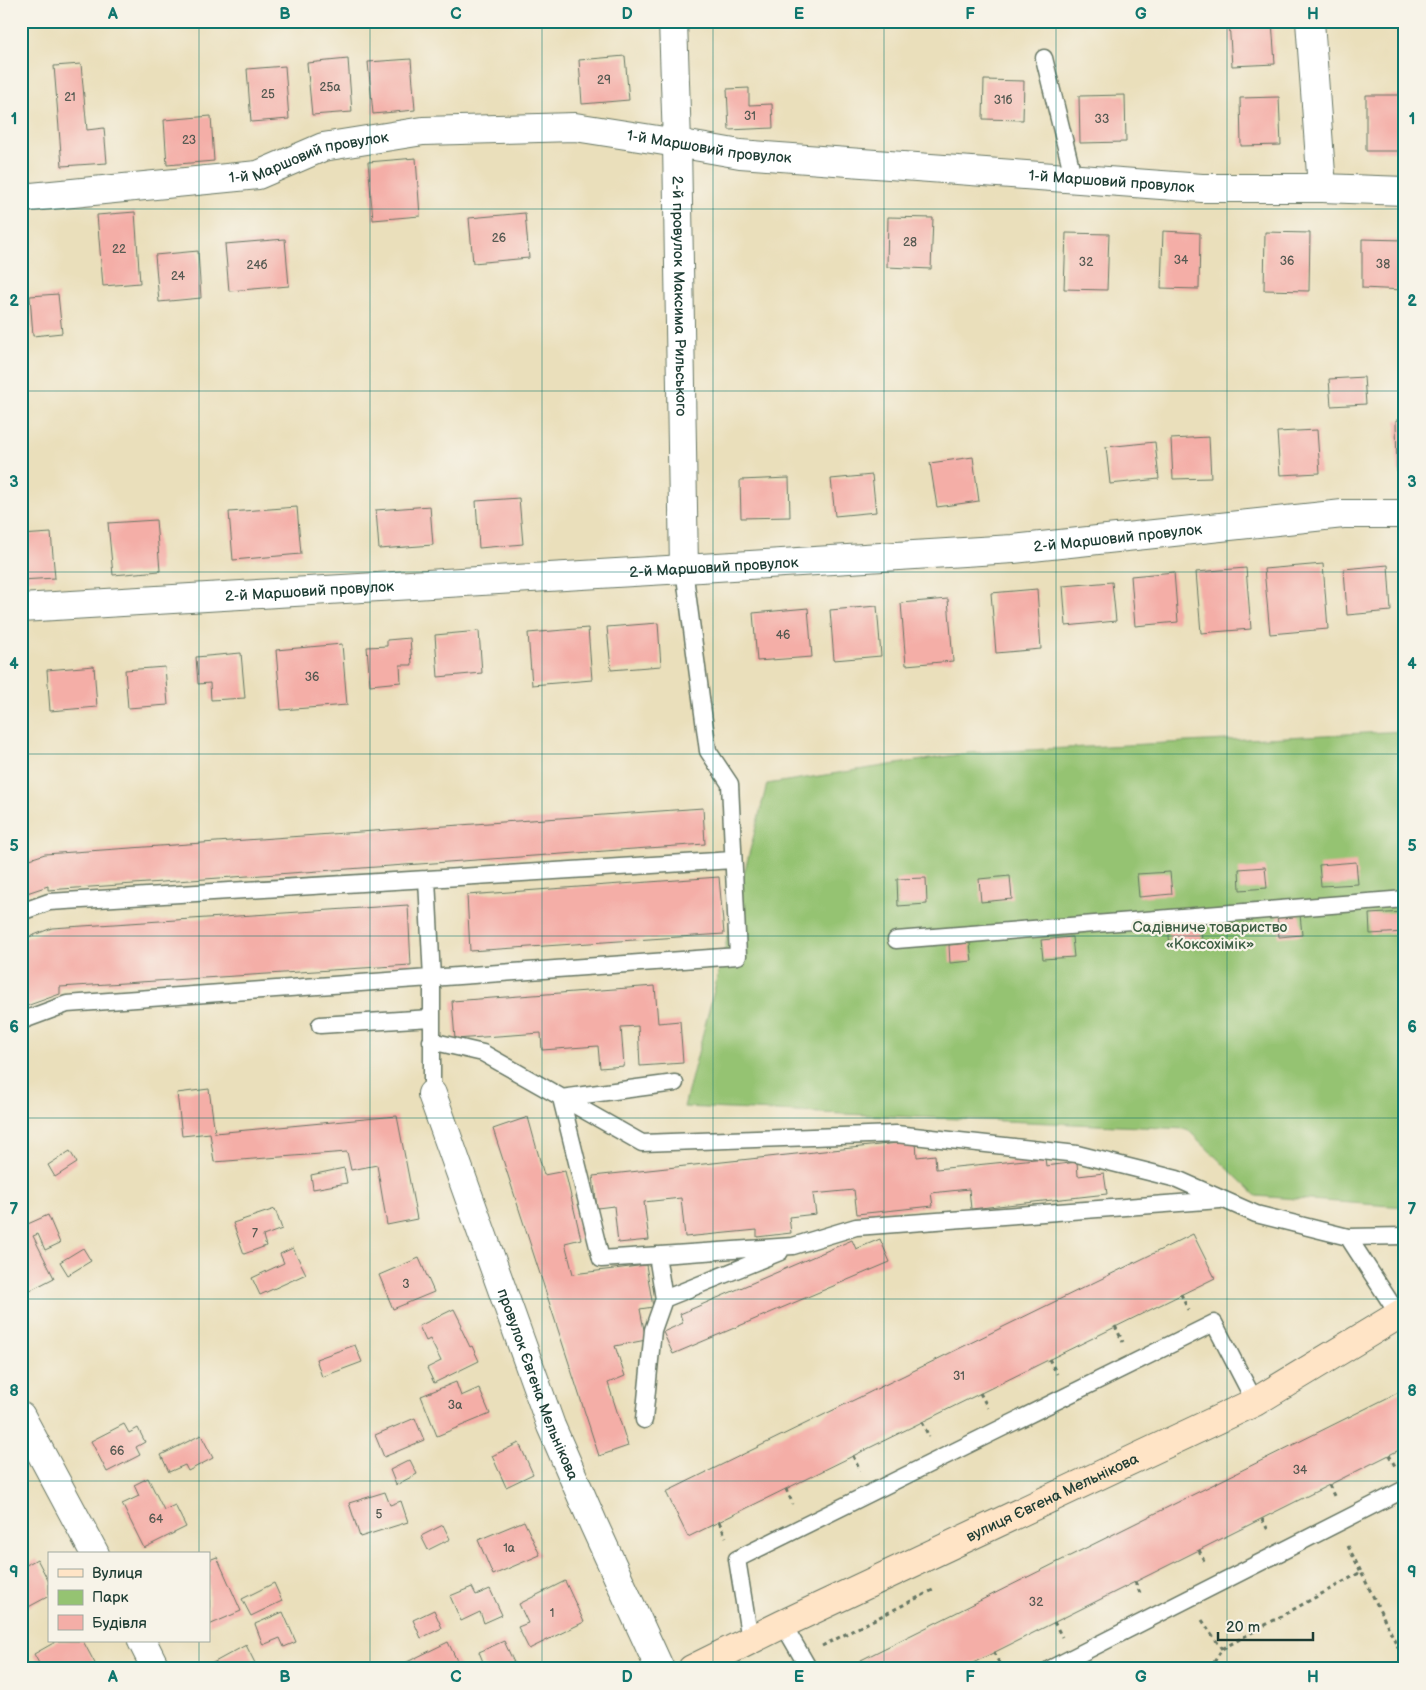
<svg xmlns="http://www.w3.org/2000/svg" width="1426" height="1690" font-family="'Balsamiq Sans',sans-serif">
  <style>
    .green { fill: #95c372; stroke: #5a8053 }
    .building { fill: #f4aea7 }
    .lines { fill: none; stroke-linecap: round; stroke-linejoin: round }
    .lane-casing { stroke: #667663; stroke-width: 19 }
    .street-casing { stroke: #667663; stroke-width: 30 }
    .secondary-casing { stroke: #667663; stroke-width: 30 }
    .path { stroke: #667663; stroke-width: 3; stroke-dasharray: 4 4; stroke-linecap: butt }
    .lane { stroke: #fff; stroke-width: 16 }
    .street { stroke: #fff; stroke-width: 28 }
    .secondary { stroke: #ffe4c6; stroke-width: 28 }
    .grid { fill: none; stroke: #0f766e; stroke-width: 1; stroke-opacity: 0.55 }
    .labels { text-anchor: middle; stroke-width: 4.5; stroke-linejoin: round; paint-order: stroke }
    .number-label { font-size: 12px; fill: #545951 }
    .street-label { font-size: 15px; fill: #1f3d34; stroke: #f7f3e8 }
    .park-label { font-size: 15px; fill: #3c5e44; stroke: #f7f3e8 }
    .neatline { fill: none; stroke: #0f766e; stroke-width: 2 }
    .grid-label { font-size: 16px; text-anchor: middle; font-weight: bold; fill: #0f766e }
  </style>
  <rect width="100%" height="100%" fill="#f7f3e8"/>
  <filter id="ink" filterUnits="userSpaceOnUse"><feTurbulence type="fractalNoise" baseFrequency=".02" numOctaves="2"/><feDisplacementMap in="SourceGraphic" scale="10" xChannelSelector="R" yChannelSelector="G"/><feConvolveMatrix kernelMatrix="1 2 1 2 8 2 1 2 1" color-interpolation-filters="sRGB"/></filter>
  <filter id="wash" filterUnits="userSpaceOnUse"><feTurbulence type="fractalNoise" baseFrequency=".0096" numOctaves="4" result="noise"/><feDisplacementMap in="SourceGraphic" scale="20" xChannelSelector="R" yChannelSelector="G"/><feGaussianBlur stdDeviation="1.12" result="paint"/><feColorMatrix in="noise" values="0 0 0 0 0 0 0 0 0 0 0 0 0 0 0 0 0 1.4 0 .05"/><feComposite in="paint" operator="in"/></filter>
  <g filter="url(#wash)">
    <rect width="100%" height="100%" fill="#eadfbb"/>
    <!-- green -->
    <path class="green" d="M 1405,731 L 1405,1207 L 1256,1196 L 1187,1129 L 684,1107 L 767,784 L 968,753 Z"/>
    <g id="blocks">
      <!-- building -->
      <path class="building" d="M 1229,21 L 1272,21 L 1275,64 L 1232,66 Z
        M 625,56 L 629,100 L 582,104 L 579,60 Z
        M 348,59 L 352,112 L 312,115 L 307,63 Z
        M 411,59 L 415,110 L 373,114 L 368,62 Z
        M 81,64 L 87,130 L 104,128 L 107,163 L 62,166 L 54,66 Z
        M 285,66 L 289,119 L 251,122 L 247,69 Z
        M 984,80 L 1024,81 L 1023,120 L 983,119 Z
        M 749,88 L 749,105 L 772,104 L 773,128 L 729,130 L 727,89 Z
        M 1125,95 L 1126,142 L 1080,143 L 1079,96 Z
        M 1366,95 L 1405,95 L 1405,151 L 1366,151 Z
        M 1279,97 L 1281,145 L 1241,146 L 1240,98 Z
        M 211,116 L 214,161 L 167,165 L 164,120 Z
        M 416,158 L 420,216 L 373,220 L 368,162 Z
        M 135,212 L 140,283 L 103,286 L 97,215 Z
        M 525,213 L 529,258 L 473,263 L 469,218 Z
        M 888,217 L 933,218 L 931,269 L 887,267 Z
        M 1163,231 L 1200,233 L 1199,289 L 1161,288 Z
        M 1265,232 L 1310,233 L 1309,291 L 1264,290 Z
        M 1066,233 L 1109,234 L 1107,290 L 1064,289 Z
        M 285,239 L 289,286 L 229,291 L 225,244 Z
        M 1362,239 L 1404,240 L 1404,290 L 1362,288 Z
        M 198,251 L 201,298 L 159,302 L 155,255 Z
        M 58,294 L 62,333 L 33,336 L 30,296 Z
        M 1364,377 L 1366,404 L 1331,406 L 1329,379 Z
        M 1396,420 L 1405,420 L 1405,472 L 1397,472 Z
        M 1317,430 L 1320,473 L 1280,475 L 1277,432 Z
        M 1209,437 L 1211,478 L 1173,479 L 1171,439 Z
        M 1155,442 L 1159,479 L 1110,484 L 1106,447 Z
        M 973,457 L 979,501 L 937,507 L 930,463 Z
        M 872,475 L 876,512 L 835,516 L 831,479 Z
        M 789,478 L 790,517 L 741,518 L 740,480 Z
        M 519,498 L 523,544 L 479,548 L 476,501 Z
        M 430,506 L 433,545 L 379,549 L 376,510 Z
        M 297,507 L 301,554 L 233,560 L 229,512 Z
        M 156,520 L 160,571 L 113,575 L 108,523 Z
        M 51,533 L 55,578 L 21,580 L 21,535 Z
        M 1323,564 L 1328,629 L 1270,634 L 1264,569 Z
        M 1388,565 L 1391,611 L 1347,615 L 1344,569 Z
        M 1246,568 L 1251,629 L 1201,633 L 1196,572 Z
        M 1174,572 L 1178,622 L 1135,626 L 1131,576 Z
        M 1112,582 L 1116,621 L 1066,626 L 1063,586 Z
        M 1037,589 L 1041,649 L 996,653 L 991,593 Z
        M 948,599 L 953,661 L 906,665 L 901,603 Z
        M 877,606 L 881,656 L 834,660 L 830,610 Z
        M 808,608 L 812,657 L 757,661 L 753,613 Z
        M 658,623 L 661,666 L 611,670 L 607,627 Z
        M 588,628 L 592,680 L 532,685 L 528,633 Z
        M 479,631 L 482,673 L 438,677 L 435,635 Z
        M 410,638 L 412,665 L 400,665 L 401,682 L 370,685 L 367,647 L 387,646 L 387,640 Z
        M 342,644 L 347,705 L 281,710 L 276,650 Z
        M 241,653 L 245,698 L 211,700 L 210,683 L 198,684 L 196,657 Z
        M 94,666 L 97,707 L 50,711 L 47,670 Z
        M 165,667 L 168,705 L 128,708 L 125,670 Z
        M 703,808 L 705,844 L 48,890 L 48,886 L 21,895 L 21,862 L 45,854 Z
        M 1356,862 L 1358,884 L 1321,886 L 1319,865 Z
        M 1265,867 L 1267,888 L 1240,890 L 1239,869 Z
        M 1170,872 L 1172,894 L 1139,897 L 1137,874 Z
        M 1010,876 L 1012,899 L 981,902 L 979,879 Z
        M 719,877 L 724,934 L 470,951 L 467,895 Z
        M 926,878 L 927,904 L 898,906 L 897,879 Z
        M 408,905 L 411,965 L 60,987 L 60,994 L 21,1008 L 21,940 L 52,928 Z
        M 1405,912 L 1405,932 L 1370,934 L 1369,914 Z
        M 1300,914 L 1302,935 L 1279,937 L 1277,915 Z
        M 1201,922 L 1202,945 L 1170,947 L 1168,925 Z
        M 1072,937 L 1074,957 L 1043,959 L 1041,940 Z
        M 970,943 L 972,961 L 950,963 L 949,945 Z
        M 655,986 L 658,1023 L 680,1021 L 683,1063 L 640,1066 L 638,1026 L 621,1027 L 624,1066 L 600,1068 L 598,1046 L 542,1050 L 541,1033 L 455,1039 L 452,1001 Z
        M 209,1089 L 215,1133 L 397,1116 L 417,1219 L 387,1225 L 377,1165 L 351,1170 L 347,1152 L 214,1162 L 210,1133 L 182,1136 L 177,1093 Z
        M 528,1117 L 544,1175 L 565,1171 L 581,1239 L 565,1243 L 573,1274 L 646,1265 L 653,1307 L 640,1309 L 646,1340 L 615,1346 L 625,1376 L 608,1383 L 628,1446 L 599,1456 L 493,1129 Z
        M 916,1141 L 917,1157 L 935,1155 L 936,1169 L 1045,1158 L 1046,1166 L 1077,1162 L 1078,1176 L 1104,1173 L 1107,1194 L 971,1209 L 969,1189 L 931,1193 L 933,1206 L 857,1214 L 854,1190 L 813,1194 L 816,1214 L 789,1217 L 791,1233 L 757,1237 L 757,1230 L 685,1237 L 681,1198 L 644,1202 L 649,1240 L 618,1243 L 614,1206 L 597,1208 L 593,1176 Z
        M 70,1151 L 77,1163 L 55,1177 L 48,1165 Z
        M 344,1168 L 347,1183 L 313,1189 L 311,1175 Z
        M 275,1209 L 282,1229 L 263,1236 L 266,1246 L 244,1254 L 233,1223 Z
        M 48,1215 L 60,1243 L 45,1250 L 38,1234 L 33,1236 L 54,1278 L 21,1295 L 21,1243 L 23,1242 L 21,1238 L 21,1227 Z
        M 1193,1234 L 1215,1278 L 688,1537 L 666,1492 Z
        M 880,1239 L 890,1262 L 673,1354 L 663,1332 L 683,1323 L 680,1314 L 852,1240 L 856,1249 Z
        M 83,1248 L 91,1261 L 68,1275 L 60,1262 Z
        M 293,1248 L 306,1274 L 260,1295 L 252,1278 L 284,1263 L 280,1254 Z
        M 419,1258 L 434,1292 L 393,1309 L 379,1275 Z
        M 454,1309 L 462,1325 L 460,1326 L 470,1347 L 472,1346 L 479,1361 L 434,1383 L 427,1368 L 441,1361 L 430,1339 L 426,1341 L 419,1326 Z
        M 355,1345 L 362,1362 L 322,1377 L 316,1359 Z
        M 456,1382 L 461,1396 L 479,1388 L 490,1414 L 437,1436 L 421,1396 Z
        M 1405,1389 L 1405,1447 L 961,1669 L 863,1669 L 859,1661 Z
        M 415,1418 L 424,1440 L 384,1457 L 375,1435 Z
        M 124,1424 L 129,1433 L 138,1428 L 145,1442 L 136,1447 L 140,1455 L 107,1472 L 91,1441 Z
        M 201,1435 L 213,1458 L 188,1471 L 185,1465 L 169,1472 L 161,1455 Z
        M 519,1443 L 533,1474 L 506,1487 L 492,1456 Z
        M 410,1460 L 417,1474 L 396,1485 L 390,1470 Z
        M 148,1478 L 164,1510 L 175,1505 L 186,1527 L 144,1548 L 122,1504 L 139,1496 L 134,1485 Z
        M 385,1492 L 390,1505 L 401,1501 L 408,1522 L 360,1537 L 349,1503 Z
        M 524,1521 L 540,1555 L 493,1575 L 478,1540 Z
        M 443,1525 L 450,1539 L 428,1550 L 421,1536 Z
        M 217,1557 L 241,1611 L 209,1625 L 209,1575 L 211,1574 L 209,1570 L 209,1560 Z
        M 37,1559 L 49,1582 L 49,1596 L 21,1611 L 21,1568 Z
        M 565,1581 L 584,1622 L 529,1649 L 518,1627 L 528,1623 L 519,1604 Z
        M 274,1583 L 282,1601 L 251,1616 L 242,1599 Z
        M 472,1587 L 476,1595 L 490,1589 L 502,1615 L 484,1623 L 480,1612 L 461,1621 L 450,1596 Z
        M 434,1610 L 442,1628 L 421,1638 L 413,1620 Z
        M 283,1612 L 296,1642 L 284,1647 L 280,1638 L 263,1645 L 255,1624 Z
        M 57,1641 L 83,1641 L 98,1669 L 42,1669 L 34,1654 Z
        M 504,1641 L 517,1669 L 486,1669 L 479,1652 Z
        M 448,1642 L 461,1669 L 407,1669 L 405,1663 Z
        M 246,1645 L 258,1669 L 213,1669 L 211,1664 Z"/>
    </g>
  </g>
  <g filter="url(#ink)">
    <use href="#blocks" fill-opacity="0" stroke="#667663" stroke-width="1"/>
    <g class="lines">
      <!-- lane casing -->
      <g class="lane-casing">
        <path id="lane" d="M 1044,58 L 1074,180
          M 21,912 L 49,902 L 427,879
          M 896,940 L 1405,899
          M 21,1021 L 67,1004 L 738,956 L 730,784 L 708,751 L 684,569
          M 320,1025 L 431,1018
          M 431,1041 L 483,1053 L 642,1143 L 896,1134 L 1077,1154 L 1177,1179 L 1256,1214 L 1348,1237 L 1398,1314
          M 675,1083 L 561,1098 L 601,1259 L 793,1246 L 856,1227 L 1220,1200
          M 432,1094 L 432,979 L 427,879 L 733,860
          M 1348,1237 L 1405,1236
          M 657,1255 L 664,1299 L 780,1252
          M 644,1420 L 653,1330 L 664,1299
          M 783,1624 L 809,1669
          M 750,1640 L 737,1559 L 1214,1323 L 1255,1402
          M 1050,1669 L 1405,1489"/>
      </g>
      <!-- street casing -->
      <g class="street-casing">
        <g id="street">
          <path id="s1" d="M 673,21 L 677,143 L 684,569"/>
          <path d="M 1310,21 L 1322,188"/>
          <path id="s2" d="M 21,198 L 258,175 L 323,147 L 423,131 L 575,127 L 677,143 L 740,154 L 1202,188 L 1322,188 L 1405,191"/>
          <path id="s3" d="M 21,608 L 684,569 L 1013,549 L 1343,514 L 1405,514"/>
          <path id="s4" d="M 432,1094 L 551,1426 L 594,1525 L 660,1669"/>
          <path d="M 21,1416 L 95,1554"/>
          <path d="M 142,1641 L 156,1669"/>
        </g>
      </g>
      <!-- secondary casing -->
      <g class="secondary-casing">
        <g id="secondary">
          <path id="s5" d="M 692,1669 L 783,1624 L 1255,1402 L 1405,1311"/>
        </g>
      </g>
      <!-- path -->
      <path class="path" d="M 1181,1294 L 1188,1310
        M 1115,1326 L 1123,1342
        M 1049,1359 L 1057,1374
        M 980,1393 L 988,1408
        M 922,1422 L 929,1437
        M 1389,1455 L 1396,1468
        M 853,1456 L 860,1471
        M 1329,1485 L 1335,1498
        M 786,1489 L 793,1504
        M 1262,1519 L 1269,1532
        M 719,1522 L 726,1537
        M 1348,1546 L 1361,1572
        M 1199,1550 L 1205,1563
        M 1135,1582 L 1141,1595
        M 1202,1620 L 1222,1649
        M 1054,1622 L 1062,1637
        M 822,1646 L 933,1590
        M 994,1652 L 1002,1669
        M 1210,1669 L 1222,1649 L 1361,1572 L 1405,1661"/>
      <!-- lane -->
      <use href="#lane" class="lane"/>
      <!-- street -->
      <use href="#street" class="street"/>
      <!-- secondary -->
      <use href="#secondary" class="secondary"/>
    </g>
  </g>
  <!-- grid -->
  <path class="grid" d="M 199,21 L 199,1554M 370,21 L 370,1669M 542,21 L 542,1669M 713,21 L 713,1669M 884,21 L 884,1669M 1056,21 L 1056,1669M 1227,21 L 1227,1669M 21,209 L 1405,209M 21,391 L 1405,391M 21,572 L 1405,572M 21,754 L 1405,754M 21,936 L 1405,936M 21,1118 L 1405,1118M 21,1299 L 1405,1299M 21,1481 L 1405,1481M 199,1641 L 199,1669"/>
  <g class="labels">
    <!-- number labels -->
    <g class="number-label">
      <text x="604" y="84">29</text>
      <text x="330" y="91">25а</text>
      <text x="268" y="98">25</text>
      <text x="70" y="101">21</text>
      <text x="1003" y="104">31б</text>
      <text x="750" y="120">31</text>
      <text x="1102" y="123">33</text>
      <text x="189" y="144">23</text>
      <text x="499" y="242">26</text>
      <text x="910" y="246">28</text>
      <text x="119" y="253">22</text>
      <text x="1181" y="264">34</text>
      <text x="1287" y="265">36</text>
      <text x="1086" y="266">32</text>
      <text x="1383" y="268">38</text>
      <text x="257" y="269">24б</text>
      <text x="178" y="280">24</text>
      <text x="783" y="639">46</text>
      <text x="312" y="681">36</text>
      <text x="255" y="1237">7</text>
      <text x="406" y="1288">3</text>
      <text x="959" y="1380">31</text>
      <text x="455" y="1409">3а</text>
      <text x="117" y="1455">66</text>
      <text x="1300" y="1474">34</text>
      <text x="379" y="1518">5</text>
      <text x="156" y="1523">64</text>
      <text x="509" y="1552">1а</text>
      <text x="1036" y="1606">32</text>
      <text x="552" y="1617">1</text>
    </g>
    <!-- street labels -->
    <g class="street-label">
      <text dy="5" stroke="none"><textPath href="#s2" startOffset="698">1-й Маршовий провулок</textPath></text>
      <text dy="5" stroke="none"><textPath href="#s2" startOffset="292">1-й Маршовий провулок</textPath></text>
      <text dy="5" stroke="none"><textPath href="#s2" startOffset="1102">1-й Маршовий провулок</textPath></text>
      <text dy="5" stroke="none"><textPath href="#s1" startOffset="275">2-й провулок Максима Рильського</textPath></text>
      <text dy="5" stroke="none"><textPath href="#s3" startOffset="1099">2-й Маршовий провулок</textPath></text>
      <text dy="5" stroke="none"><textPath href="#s3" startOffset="694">2-й Маршовий провулок</textPath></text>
      <text dy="5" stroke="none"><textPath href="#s3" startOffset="289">2-й Маршовий провулок</textPath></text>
      <text dy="5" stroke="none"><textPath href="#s4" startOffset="309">провулок Євгена Мельнікова</textPath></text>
      <text dy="5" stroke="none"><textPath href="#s5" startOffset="399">вулиця Євгена Мельнікова</textPath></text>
    </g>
    <!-- park labels -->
    <g class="park-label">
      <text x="1210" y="932">Садівниче товариство<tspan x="1210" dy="17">«Коксохімік»</tspan></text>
    </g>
  </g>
  <!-- margin -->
  <rect width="1426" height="1690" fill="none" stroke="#f7f3e8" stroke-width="55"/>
  <!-- legend -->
  <rect x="48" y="1552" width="162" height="90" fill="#f7f3e8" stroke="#a1aaa0"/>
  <rect x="58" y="1569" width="25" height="8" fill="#ffe4c6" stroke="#a1aaa0"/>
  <text x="92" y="1578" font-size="15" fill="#1f3d34">Вулиця</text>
  <rect x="58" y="1590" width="25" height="15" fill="#95c372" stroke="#a1aaa0"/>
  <text x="92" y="1602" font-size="15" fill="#1f3d34">Парк</text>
  <rect x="58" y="1615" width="25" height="15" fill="#f4aea7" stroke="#a1aaa0"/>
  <text x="92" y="1628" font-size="15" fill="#1f3d34">Будівля</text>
  <!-- scale -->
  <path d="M1218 1632v8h95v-8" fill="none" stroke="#1f3d34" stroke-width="2.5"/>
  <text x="1226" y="1632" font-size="15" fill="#1f3d34" stroke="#f7f3e8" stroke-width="4" paint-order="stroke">20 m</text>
  <rect x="28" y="28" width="1370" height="1634" class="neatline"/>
  <g class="grid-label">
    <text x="113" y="19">A</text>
    <text x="285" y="19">B</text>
    <text x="456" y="19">C</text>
    <text x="627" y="19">D</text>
    <text x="799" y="19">E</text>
    <text x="970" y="19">F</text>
    <text x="1141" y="19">G</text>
    <text x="1313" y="19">H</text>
    <text x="14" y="124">1</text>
    <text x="1412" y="124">1</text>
    <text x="14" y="306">2</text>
    <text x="1412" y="306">2</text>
    <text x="14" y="487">3</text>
    <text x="1412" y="487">3</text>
    <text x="14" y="669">4</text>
    <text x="1412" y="669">4</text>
    <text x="14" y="851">5</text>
    <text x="1412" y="851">5</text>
    <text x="14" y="1032">6</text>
    <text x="1412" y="1032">6</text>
    <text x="14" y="1214">7</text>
    <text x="1412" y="1214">7</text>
    <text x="14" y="1396">8</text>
    <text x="1412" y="1396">8</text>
    <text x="14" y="1577">9</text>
    <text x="1412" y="1577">9</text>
    <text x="113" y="1682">A</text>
    <text x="285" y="1682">B</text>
    <text x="456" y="1682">C</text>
    <text x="627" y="1682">D</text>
    <text x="799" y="1682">E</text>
    <text x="970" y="1682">F</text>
    <text x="1141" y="1682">G</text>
    <text x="1313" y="1682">H</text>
  </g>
</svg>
